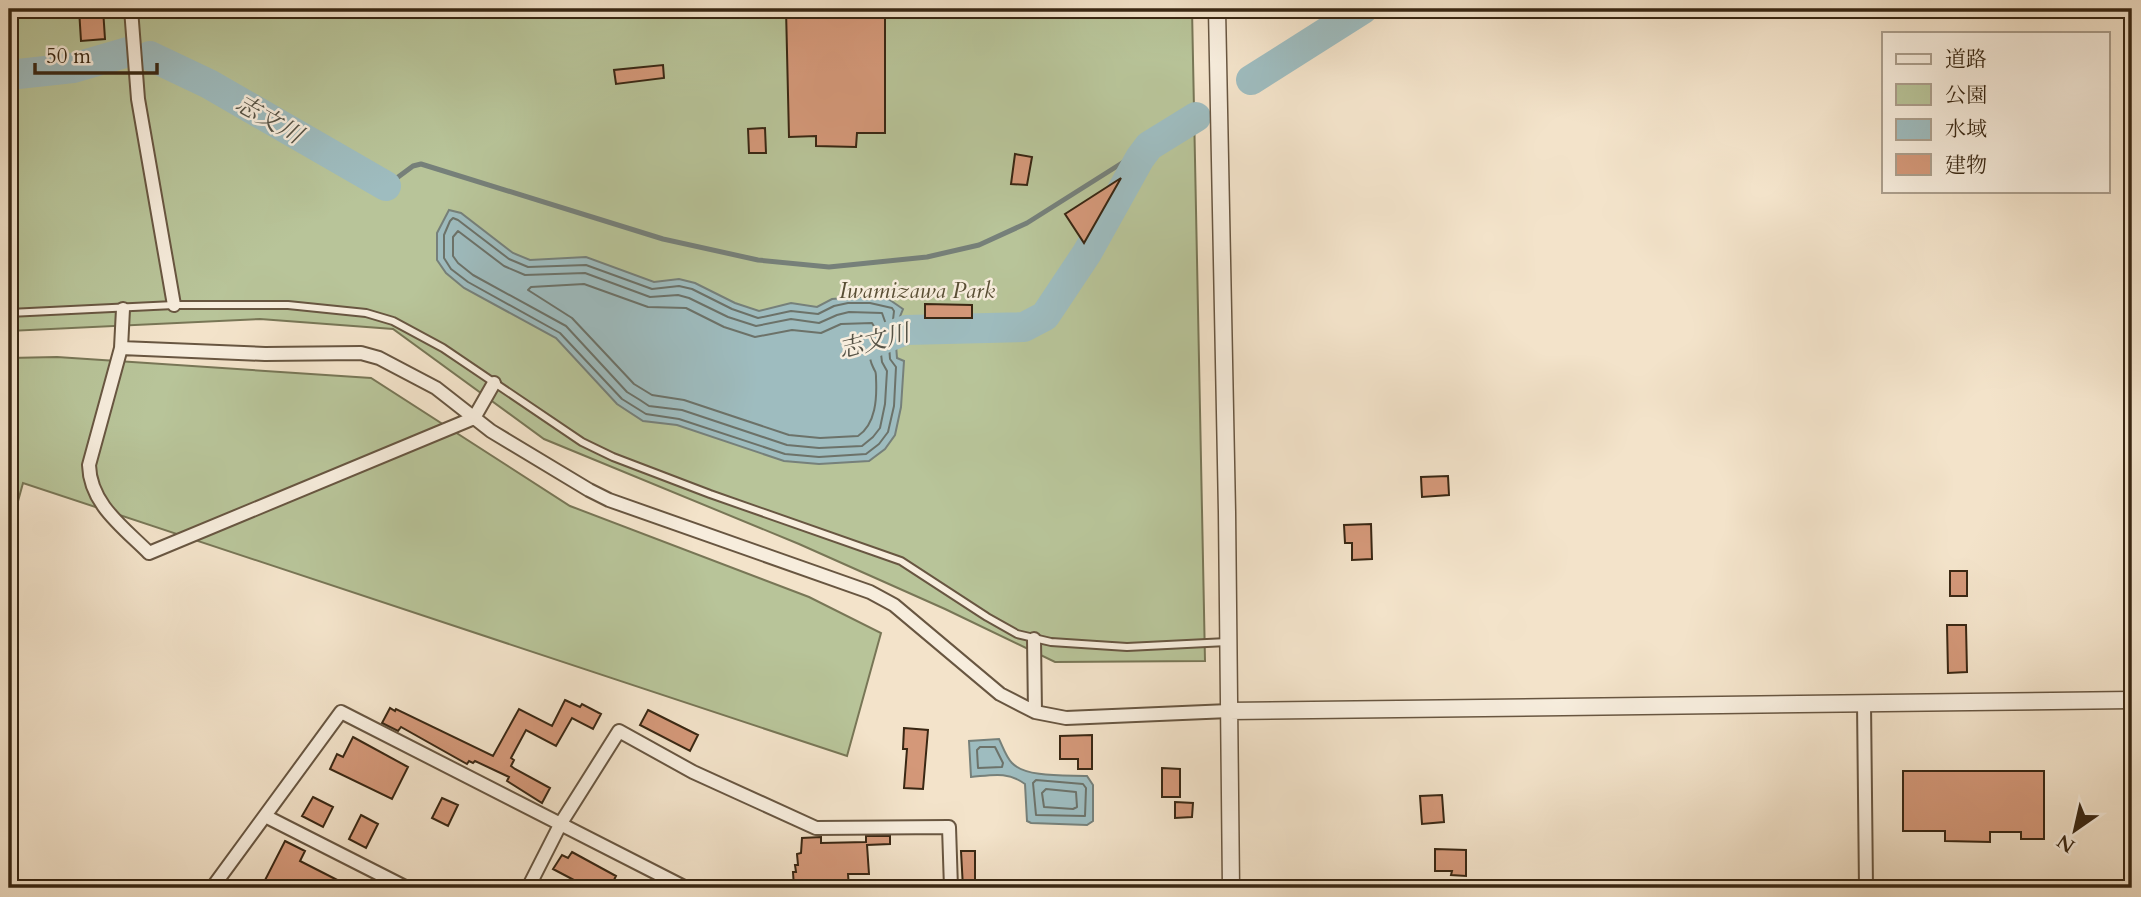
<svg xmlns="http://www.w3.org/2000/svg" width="2141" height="897" font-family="Cardo,'Noto Serif JP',serif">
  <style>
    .green { fill: #b8c499; stroke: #787656; stroke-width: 2 }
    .water { fill: #9ebcbf; stroke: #76807a; stroke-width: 2 }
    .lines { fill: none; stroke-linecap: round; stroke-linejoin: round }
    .shore { stroke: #6c7269; stroke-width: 2 }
    .stream { stroke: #76807a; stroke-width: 5 }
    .river { stroke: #9ebcbf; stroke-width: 30 }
    .building { fill: #d49879; stroke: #392713; stroke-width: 2 }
    .service-casing { stroke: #685641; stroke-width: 10 }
    .minor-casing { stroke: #685641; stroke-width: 16 }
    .tertiary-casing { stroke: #685641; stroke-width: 19 }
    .service { stroke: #f7eddd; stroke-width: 6 }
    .minor { stroke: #f7eddd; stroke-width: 12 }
    .tertiary { stroke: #f7eddd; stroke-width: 16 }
    .labels { text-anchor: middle; stroke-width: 5; stroke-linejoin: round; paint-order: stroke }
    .park-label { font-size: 23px; font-style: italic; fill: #594e34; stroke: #f7eddd }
    .water-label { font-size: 24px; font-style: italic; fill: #575447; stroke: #f7eddd }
  </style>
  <rect width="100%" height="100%" fill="#f3e3ca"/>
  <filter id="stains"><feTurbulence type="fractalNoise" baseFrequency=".00286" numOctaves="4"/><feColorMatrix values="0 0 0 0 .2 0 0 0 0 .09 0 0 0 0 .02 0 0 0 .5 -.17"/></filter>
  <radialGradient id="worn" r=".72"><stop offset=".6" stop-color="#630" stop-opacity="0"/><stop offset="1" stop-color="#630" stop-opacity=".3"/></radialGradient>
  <!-- green -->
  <path class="green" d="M 9,9 L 1192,9 L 1205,661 L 1055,662 L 945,609 L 799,544 L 544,439 L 393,329 L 260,319 L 9,331 Z
    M 57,357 L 371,378 L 570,506 L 809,597 L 881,633 L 847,756 L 23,483 L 9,534 L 9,358 Z"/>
  <!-- water -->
  <path class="water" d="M 449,210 L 461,213 L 513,253 L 530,260 L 586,257 L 654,282 L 679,279 L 695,283 L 735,303 L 759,311 L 791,303 L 817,307 L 832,299 L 870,296 L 887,298 L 903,309 L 899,319 L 908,321 L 903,342 L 896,345 L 897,358 L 904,361 L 901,407 L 895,435 L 885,449 L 869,461 L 819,464 L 784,461 L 677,425 L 643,421 L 617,404 L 556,338 L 464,288 L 446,273 L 437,260 L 437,233 Z
    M 999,739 C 1003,747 1006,757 1012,763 C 1026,778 1067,775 1087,776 L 1093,785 L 1093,821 L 1087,825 L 1031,823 L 1027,821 L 1025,784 C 1007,771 993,775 971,777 L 969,741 Z"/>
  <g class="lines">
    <!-- shore -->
    <path class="shore" d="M 453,218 L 458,220 L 509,259 L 528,267 L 586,265 L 652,289 L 679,286 L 692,289 L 732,309 L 758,318 L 791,311 L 818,314 L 834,306 L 848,303 L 870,303 L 892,308 L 894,311 L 893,320 L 899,328 L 897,336 L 889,345 L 890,359 L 896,367 L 894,406 L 888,432 L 879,444 L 866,454 L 819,457 L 785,454 L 679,419 L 646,414 L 622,399 L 560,333 L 468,282 L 451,269 L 444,258 L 444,235 L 450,221 Z
      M 458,231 L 504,266 L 525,275 L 585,273 L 650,297 L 678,295 L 689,298 L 728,317 L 756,326 L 791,319 L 819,323 L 837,315 L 849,312 L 882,313 L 888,330 L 880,346 L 882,362 L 887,371 L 885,404 L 880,428 L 873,437 L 862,446 L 819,448 L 787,445 L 682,410 L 649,406 L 640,400 L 627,392 L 566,326 L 473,275 L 458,263 L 453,256 L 453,237 Z
      M 584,284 L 648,307 L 686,308 L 724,327 L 755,337 L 792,330 L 821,333 L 841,324 L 872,323 L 875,328 C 870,340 867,355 873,367 C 876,374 876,370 876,378 C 877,398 876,424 858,436 L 820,438 L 789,435 L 684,400 L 652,395 L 634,384 L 572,318 L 528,290 L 531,287 Z
      M 980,747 L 995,747 L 1003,763 L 1002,767 L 978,768 L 977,750 Z
      M 1036,780 L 1083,784 L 1086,788 L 1085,816 L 1036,815 L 1033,783 Z
      M 1046,789 L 1076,792 L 1077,807 L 1073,809 L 1044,807 L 1042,793 Z"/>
    <!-- stream -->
    <path class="stream" d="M 386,186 L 413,166 L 421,164 L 663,239 L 758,260 L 829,267 L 927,257 L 979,245 L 1027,223 L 1149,146"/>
    <!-- river -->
    <path class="river" d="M 150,56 L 209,84 L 386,186
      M 9,75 L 73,68 L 128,52
      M 1251,80 L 1363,9
      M 867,345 L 906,330 L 1024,327 L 1045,316 L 1087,253 L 1140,158 L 1149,146 L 1196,117"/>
  </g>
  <!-- building -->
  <path class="building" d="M 79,9 L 103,9 L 105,39 L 81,41 Z
    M 786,9 L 885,9 L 885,133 L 857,133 L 856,147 L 816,146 L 816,136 L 789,137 Z
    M 663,65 L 664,78 L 616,84 L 614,70 Z
    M 765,128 L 766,153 L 749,153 L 748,129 Z
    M 1015,154 L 1032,157 L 1027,185 L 1011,184 Z
    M 1121,178 L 1084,243 L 1065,214 Z
    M 925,304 L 972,305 L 972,318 L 925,318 Z
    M 1448,476 L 1449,495 L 1422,497 L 1421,477 Z
    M 1371,524 L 1372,559 L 1352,560 L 1352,543 L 1345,543 L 1344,525 Z
    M 1950,571 L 1967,571 L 1967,596 L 1950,596 Z
    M 1947,625 L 1966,625 L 1967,672 L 1948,673 Z
    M 565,700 L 580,707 L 582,704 L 601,714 L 593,729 L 572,718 L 556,746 L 526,730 L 511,758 L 514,760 L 511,766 L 515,769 L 550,788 L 542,803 L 507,781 L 509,777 L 475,761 L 473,763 L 469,761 L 467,764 L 401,727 L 398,731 L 382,723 L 390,708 L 395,711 L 396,709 L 493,756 L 519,709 L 552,726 Z
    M 648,710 L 698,735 L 690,751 L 640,725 Z
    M 904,728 L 928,730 L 923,789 L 904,788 L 907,749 L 903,749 Z
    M 1092,735 L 1092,769 L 1078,769 L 1078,759 L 1060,759 L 1060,736 Z
    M 353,737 L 408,767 L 392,799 L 330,769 L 337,754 L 343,757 Z
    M 1162,768 L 1180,769 L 1180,797 L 1162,797 Z
    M 1903,771 L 2044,771 L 2044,839 L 2021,839 L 2021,832 L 1990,832 L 1990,842 L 1945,841 L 1945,831 L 1903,831 Z
    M 1442,795 L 1444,822 L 1422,824 L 1420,796 Z
    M 313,797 L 333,807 L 323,827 L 302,816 Z
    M 442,798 L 458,805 L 448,826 L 432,818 Z
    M 1175,802 L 1193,803 L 1192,817 L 1175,818 Z
    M 361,815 L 378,824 L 366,848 L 349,839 Z
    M 866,836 L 890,836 L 890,844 L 867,845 L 869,874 L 848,874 L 849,888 L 794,888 L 793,872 L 796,872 L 795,865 L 798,865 L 797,854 L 801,853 L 802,838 L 821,837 L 821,843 L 866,842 Z
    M 285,841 L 305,851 L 300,861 L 353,888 L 261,888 Z
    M 1435,849 L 1466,850 L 1466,876 L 1451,875 L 1452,871 L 1435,871 Z
    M 961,851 L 975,851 L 975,888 L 963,888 Z
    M 572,852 L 616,876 L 610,888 L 589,888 L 553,869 L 562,855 L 568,858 Z"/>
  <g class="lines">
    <!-- service casing -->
    <g class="service-casing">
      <path id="service" d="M 9,313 L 174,305 L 288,305 L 366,313 L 393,321 L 443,348 L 582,442 L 613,457 L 710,494 L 901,561 L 987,617 L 1017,634 L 1051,642 L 1127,647 L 1227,642"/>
    </g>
    <!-- minor casing -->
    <g class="minor-casing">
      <path id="minor" d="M 131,9 L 138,99 L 174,305
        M 123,309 L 121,348 L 265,354 L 361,353 L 379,358 L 436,388 L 491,431 L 589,490 L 609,500 L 870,592 L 894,605 L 1000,694 L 1035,712 L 1066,718 L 1229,711
        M 121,348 L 89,465 C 90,504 123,527 149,553 L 474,418 L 494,383
        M 1034,639 L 1035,712
        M 1864,703 L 1866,888
        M 265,816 L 407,888
        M 212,888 L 341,712 L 686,888
        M 528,888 L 561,823 L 619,731 L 693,772 L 816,828 L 949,827 L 951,888"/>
    </g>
    <!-- tertiary casing -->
    <g class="tertiary-casing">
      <path id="tertiary" d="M 1217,9 L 1227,512 L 1231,888
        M 1229,711 L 2132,700"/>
    </g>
    <!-- service -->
    <use href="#service" class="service"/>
    <!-- minor -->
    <use href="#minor" class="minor"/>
    <!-- tertiary -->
    <use href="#tertiary" class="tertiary"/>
  </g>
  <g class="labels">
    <!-- park labels -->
    <g class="park-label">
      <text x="917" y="298">Iwamizawa Park</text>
    </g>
    <!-- water labels -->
    <g class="water-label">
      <text transform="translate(269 119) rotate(30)" y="8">志文川</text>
      <text transform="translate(874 341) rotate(-14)" y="8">志文川</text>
    </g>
  </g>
  <!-- margin -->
  <rect width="2141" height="897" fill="none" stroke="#f3e3ca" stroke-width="35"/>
  <rect x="10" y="10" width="2120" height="876" fill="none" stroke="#392713" stroke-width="3.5"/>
  <rect x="18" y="18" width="2106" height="862" fill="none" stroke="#392713" stroke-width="2"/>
  <!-- legend -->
  <rect x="1882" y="32" width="228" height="161" fill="#f7eddd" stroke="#ab9e8c" stroke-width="2"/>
  <rect x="1896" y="54" width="35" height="10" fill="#f7eddd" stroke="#ab9e8c" stroke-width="2"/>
  <text x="1945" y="66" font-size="21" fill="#392713">道路</text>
  <rect x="1896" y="84" width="35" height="21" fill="#b8c499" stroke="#ab9e8c" stroke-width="2"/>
  <text x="1945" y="102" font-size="21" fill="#392713">公園</text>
  <rect x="1896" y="119" width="35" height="21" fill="#9ebcbf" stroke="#ab9e8c" stroke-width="2"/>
  <text x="1945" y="136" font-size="21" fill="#392713">水域</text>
  <rect x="1896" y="154" width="35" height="21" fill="#d49879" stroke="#ab9e8c" stroke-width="2"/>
  <text x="1945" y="172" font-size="21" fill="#392713">建物</text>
  <!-- north arrow -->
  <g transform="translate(2075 830) rotate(214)" stroke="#f7eddd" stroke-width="5" paint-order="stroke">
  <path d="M0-5L12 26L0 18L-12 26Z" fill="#392713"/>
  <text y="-10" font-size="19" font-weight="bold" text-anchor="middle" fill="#392713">N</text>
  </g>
  <!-- scale -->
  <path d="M35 63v10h122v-10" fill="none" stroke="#392713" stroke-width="3.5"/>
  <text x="46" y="63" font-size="21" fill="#392713" stroke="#f7eddd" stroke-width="5" paint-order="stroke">50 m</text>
  <rect width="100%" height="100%" filter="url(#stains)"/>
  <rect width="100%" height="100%" fill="url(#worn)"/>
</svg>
